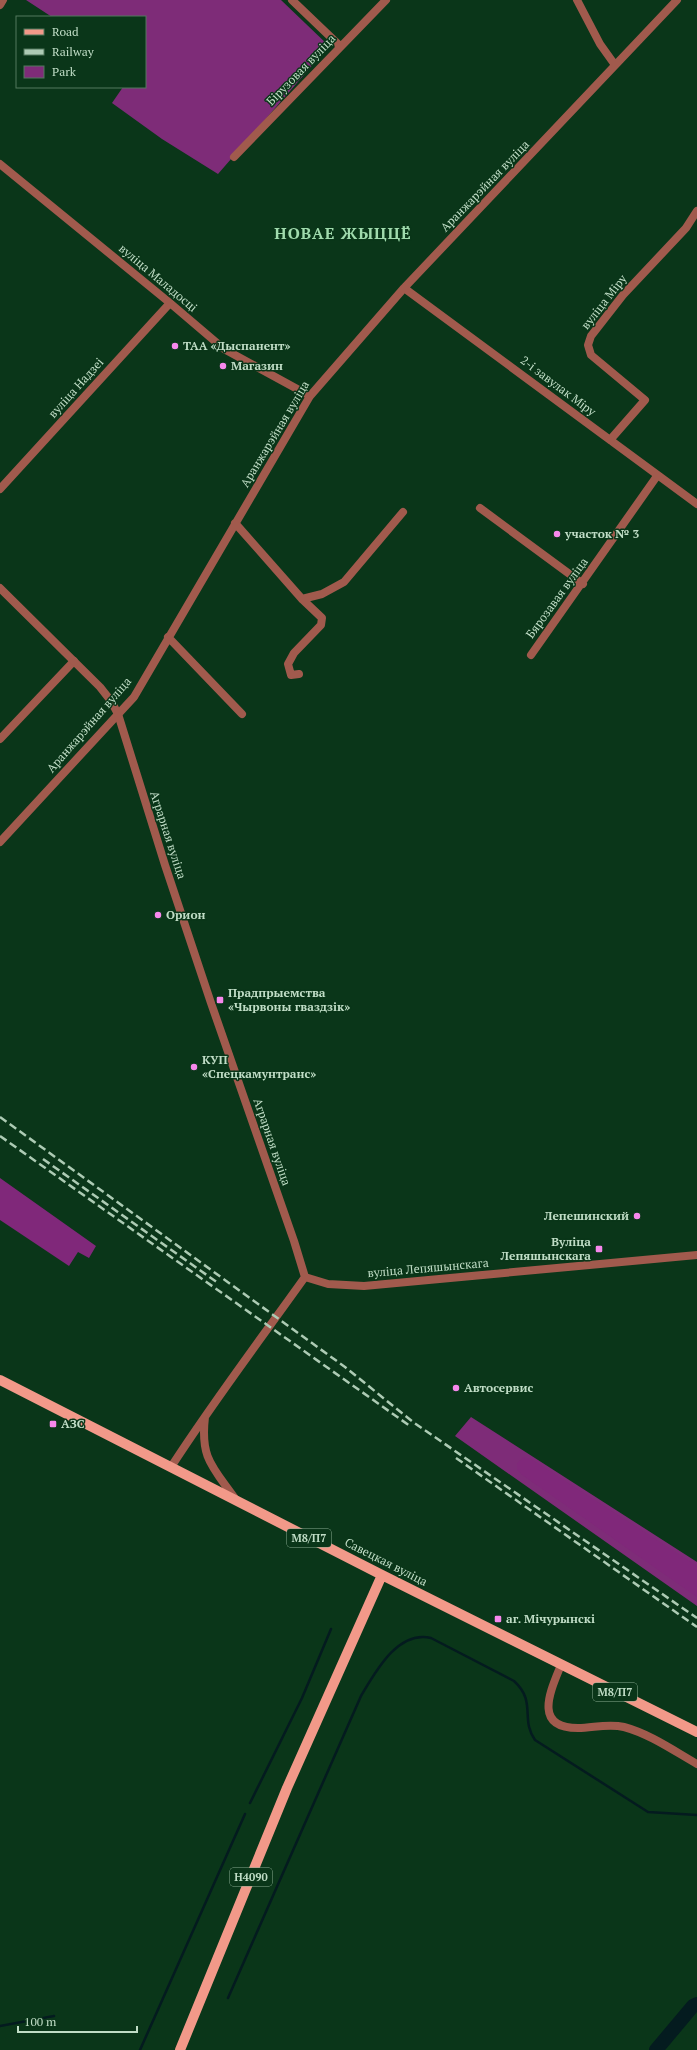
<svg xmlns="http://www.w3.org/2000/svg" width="697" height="2050" font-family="'PT Serif',serif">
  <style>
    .green { fill: #7e2c78 }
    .forest { fill: #80287a }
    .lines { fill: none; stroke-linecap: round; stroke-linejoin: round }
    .stream { stroke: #041b1f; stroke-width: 2.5 }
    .river { stroke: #041b1f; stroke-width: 14 }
    .minor { stroke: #a15a4d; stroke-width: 8 }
    .tertiary { stroke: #a15a4d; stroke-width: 8 }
    .primary { stroke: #f29989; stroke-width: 10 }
    .rail { stroke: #adcbb4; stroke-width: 2.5; stroke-dasharray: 8 4; stroke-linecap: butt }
    .poi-dot { fill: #f788ec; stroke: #0a3619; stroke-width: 1.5 }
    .labels { text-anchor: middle; stroke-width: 3; stroke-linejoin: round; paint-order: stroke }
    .shield { fill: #0a3619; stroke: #89ab92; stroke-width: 1 }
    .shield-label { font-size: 11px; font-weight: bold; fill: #c0ddc6 }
    .street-label { font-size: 12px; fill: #c0ddc6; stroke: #0a3619 }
    .poi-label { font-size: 12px; font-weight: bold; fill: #c0ddc6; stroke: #0a3619; text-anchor: start }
    .district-label { font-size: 16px; font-weight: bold; letter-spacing: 1px; fill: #a0dbad; stroke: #0a3619 }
  </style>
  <rect width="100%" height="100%" fill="#0a3619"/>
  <!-- green -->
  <path class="green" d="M 26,0 L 281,0 L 329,46 L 218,174 L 162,139 L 112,103 L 123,87 L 145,87 L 145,17 L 52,17 Z
    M 471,1417 L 697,1562 L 697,1606 L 455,1436 Z"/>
  <!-- forest -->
  <path class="forest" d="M 0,1178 L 96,1246 L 89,1258 L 78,1252 L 69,1266 L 0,1220 Z
    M 523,1457 L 531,1459 L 697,1566 L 697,1597 L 521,1474 L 517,1469 L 517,1464 Z"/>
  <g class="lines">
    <!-- stream -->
    <path class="stream" d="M 250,1803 L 302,1698 L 331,1629
      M 228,1998 L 361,1696 C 376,1671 398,1630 431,1638 L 514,1681 C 537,1702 520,1719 535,1740 L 648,1812 L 697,1815
      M 0,2026 L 54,2016
      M 140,2050 L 245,1814"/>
    <!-- river -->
    <path class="river" d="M 656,2050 L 693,2006 L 697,2004"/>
    <!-- minor -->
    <path class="minor" d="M 292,0 L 340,46
      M 577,0 L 600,44 L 615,65
      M 0,5 L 3,0
      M 234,157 L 386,0
      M 0,164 L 170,303 L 224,349 L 310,396
      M 404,288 L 697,504
      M 610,440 L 645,400 L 591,355 L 588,345 L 591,336 L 623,295 L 686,228 L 697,211
      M 0,489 L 170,303
      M 480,508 L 583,584
      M 235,523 L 302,599 L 322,618 L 321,625 L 294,653 L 288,664 L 291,675 L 299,674
      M 302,599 L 322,594 L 344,582 L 403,512
      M 168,637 L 242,714
      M 531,655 L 657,476
      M 0,739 L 74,661
      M 0,842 L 134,697 L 310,396 L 404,288 L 677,0
      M 561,1665 C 551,1690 532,1728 578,1728 C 593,1728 608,1723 624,1727 C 650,1734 674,1751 697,1764"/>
    <!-- tertiary -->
    <path class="tertiary" d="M 0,588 L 100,687 L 111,701 L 118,714 L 165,865 L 211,1003 L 294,1241 L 305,1277
      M 305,1277 L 328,1284 L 364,1286 L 697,1255
      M 205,1417 C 200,1459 213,1467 236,1500
      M 171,1467 C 213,1402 260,1340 305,1277"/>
    <!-- primary -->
    <path class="primary" d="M 0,1380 L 382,1575 L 697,1732
      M 180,2050 L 287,1788 L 382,1575"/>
    <!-- rail -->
    <path class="rail" d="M 0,1117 L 345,1367 L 413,1422 L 697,1618
      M 0,1136 L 410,1426
      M 43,1159 L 218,1283
      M 456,1458 L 697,1627"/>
  </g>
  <!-- markers -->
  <g class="poi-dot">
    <circle cx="175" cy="346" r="4"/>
    <circle cx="223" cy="366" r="4"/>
    <circle cx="557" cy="534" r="4"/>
    <circle cx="158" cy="915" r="4"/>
    <rect x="216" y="996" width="8" height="8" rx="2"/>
    <circle cx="194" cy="1067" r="4"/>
    <circle cx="637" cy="1216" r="4"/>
    <rect x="595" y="1245" width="8" height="8" rx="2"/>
    <circle cx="456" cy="1388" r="4"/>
    <rect x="49" y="1420" width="8" height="8" rx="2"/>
    <rect x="494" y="1615" width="8" height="8" rx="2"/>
  </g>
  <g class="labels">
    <!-- shield labels -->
    <g class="shield">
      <rect x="287" y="1529" width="44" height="18" rx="3"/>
      <rect x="593" y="1683" width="44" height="18" rx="3"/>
      <rect x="230" y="1868" width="42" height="18" rx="3"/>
    </g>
    <g class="shield-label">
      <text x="309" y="1542">М8/П7</text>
      <text x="615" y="1696">М8/П7</text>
      <text x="251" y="1881">Н4090</text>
    </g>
    <!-- street labels -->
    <g class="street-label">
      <text transform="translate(301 70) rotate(-46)" y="4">Бірузовая вуліца</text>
      <text transform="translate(485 186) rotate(-46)" y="4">Аранжарэйная вуліца</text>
      <text transform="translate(158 278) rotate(40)" y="4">вуліца Маладосці</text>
      <text transform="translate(604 302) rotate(-52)" y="4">вуліца Міру</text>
      <text transform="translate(558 386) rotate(37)" y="4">2-і завулак Міру</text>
      <text transform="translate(76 388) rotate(-48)" y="4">вуліца Надзеі</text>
      <text transform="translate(275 434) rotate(-59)" y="4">Аранжарэйная вуліца</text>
      <text transform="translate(557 598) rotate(-54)" y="4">Бярозавая вуліца</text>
      <text transform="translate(89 725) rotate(-49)" y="4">Аранжарэйная вуліца</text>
      <text transform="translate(168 835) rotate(72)" y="4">Аграрная вуліца</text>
      <text transform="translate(272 1142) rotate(71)" y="4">Аграрная вуліца</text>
      <text transform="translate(428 1268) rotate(-5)" y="4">вуліца Лепяшынскага</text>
      <text transform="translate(386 1562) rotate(27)" y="4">Савецкая вуліца</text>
    </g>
    <!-- poi labels -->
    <g class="poi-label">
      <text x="183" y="350">ТАА «Дыспанент»</text>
      <text x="231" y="370">Магазин</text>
      <text x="565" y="538">участок № 3</text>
      <text x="166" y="919">Орион</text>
      <text x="228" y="997">Прадпрыемства<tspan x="228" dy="14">«Чырвоны гваздзік»</tspan></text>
      <text x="202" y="1064">КУП<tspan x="202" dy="14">«Спецкамунтранс»</tspan></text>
      <text x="629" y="1220" text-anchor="end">Лепешинский</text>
      <text x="591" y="1246" text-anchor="end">Вуліца<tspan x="591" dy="14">Лепяшынскага</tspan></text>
      <text x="464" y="1392">Автосервис</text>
      <text x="61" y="1428">АЗС</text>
      <text x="506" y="1623">аг. Мічурынскі</text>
    </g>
    <!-- district labels -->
    <g class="district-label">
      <text x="343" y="239">НОВАЕ ЖЫЦЦЁ</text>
    </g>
  </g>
  <!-- legend -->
  <rect x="16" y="16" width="130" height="72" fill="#0a3619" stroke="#53795e"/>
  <rect x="24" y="29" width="20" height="6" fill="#f29989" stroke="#53795e"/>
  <text x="52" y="36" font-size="12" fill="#c0ddc6">Road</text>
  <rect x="24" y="49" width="20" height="6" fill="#adcbb4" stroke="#53795e"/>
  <text x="52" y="56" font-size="12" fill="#c0ddc6">Railway</text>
  <rect x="24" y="66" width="20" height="12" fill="#7e2c78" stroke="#53795e"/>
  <text x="52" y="76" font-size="12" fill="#c0ddc6">Park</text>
  <!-- scale -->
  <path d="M18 2026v6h119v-6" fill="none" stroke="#c0ddc6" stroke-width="2"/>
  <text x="24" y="2026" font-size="12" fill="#c0ddc6" stroke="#0a3619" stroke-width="3" paint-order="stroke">100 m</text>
</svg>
